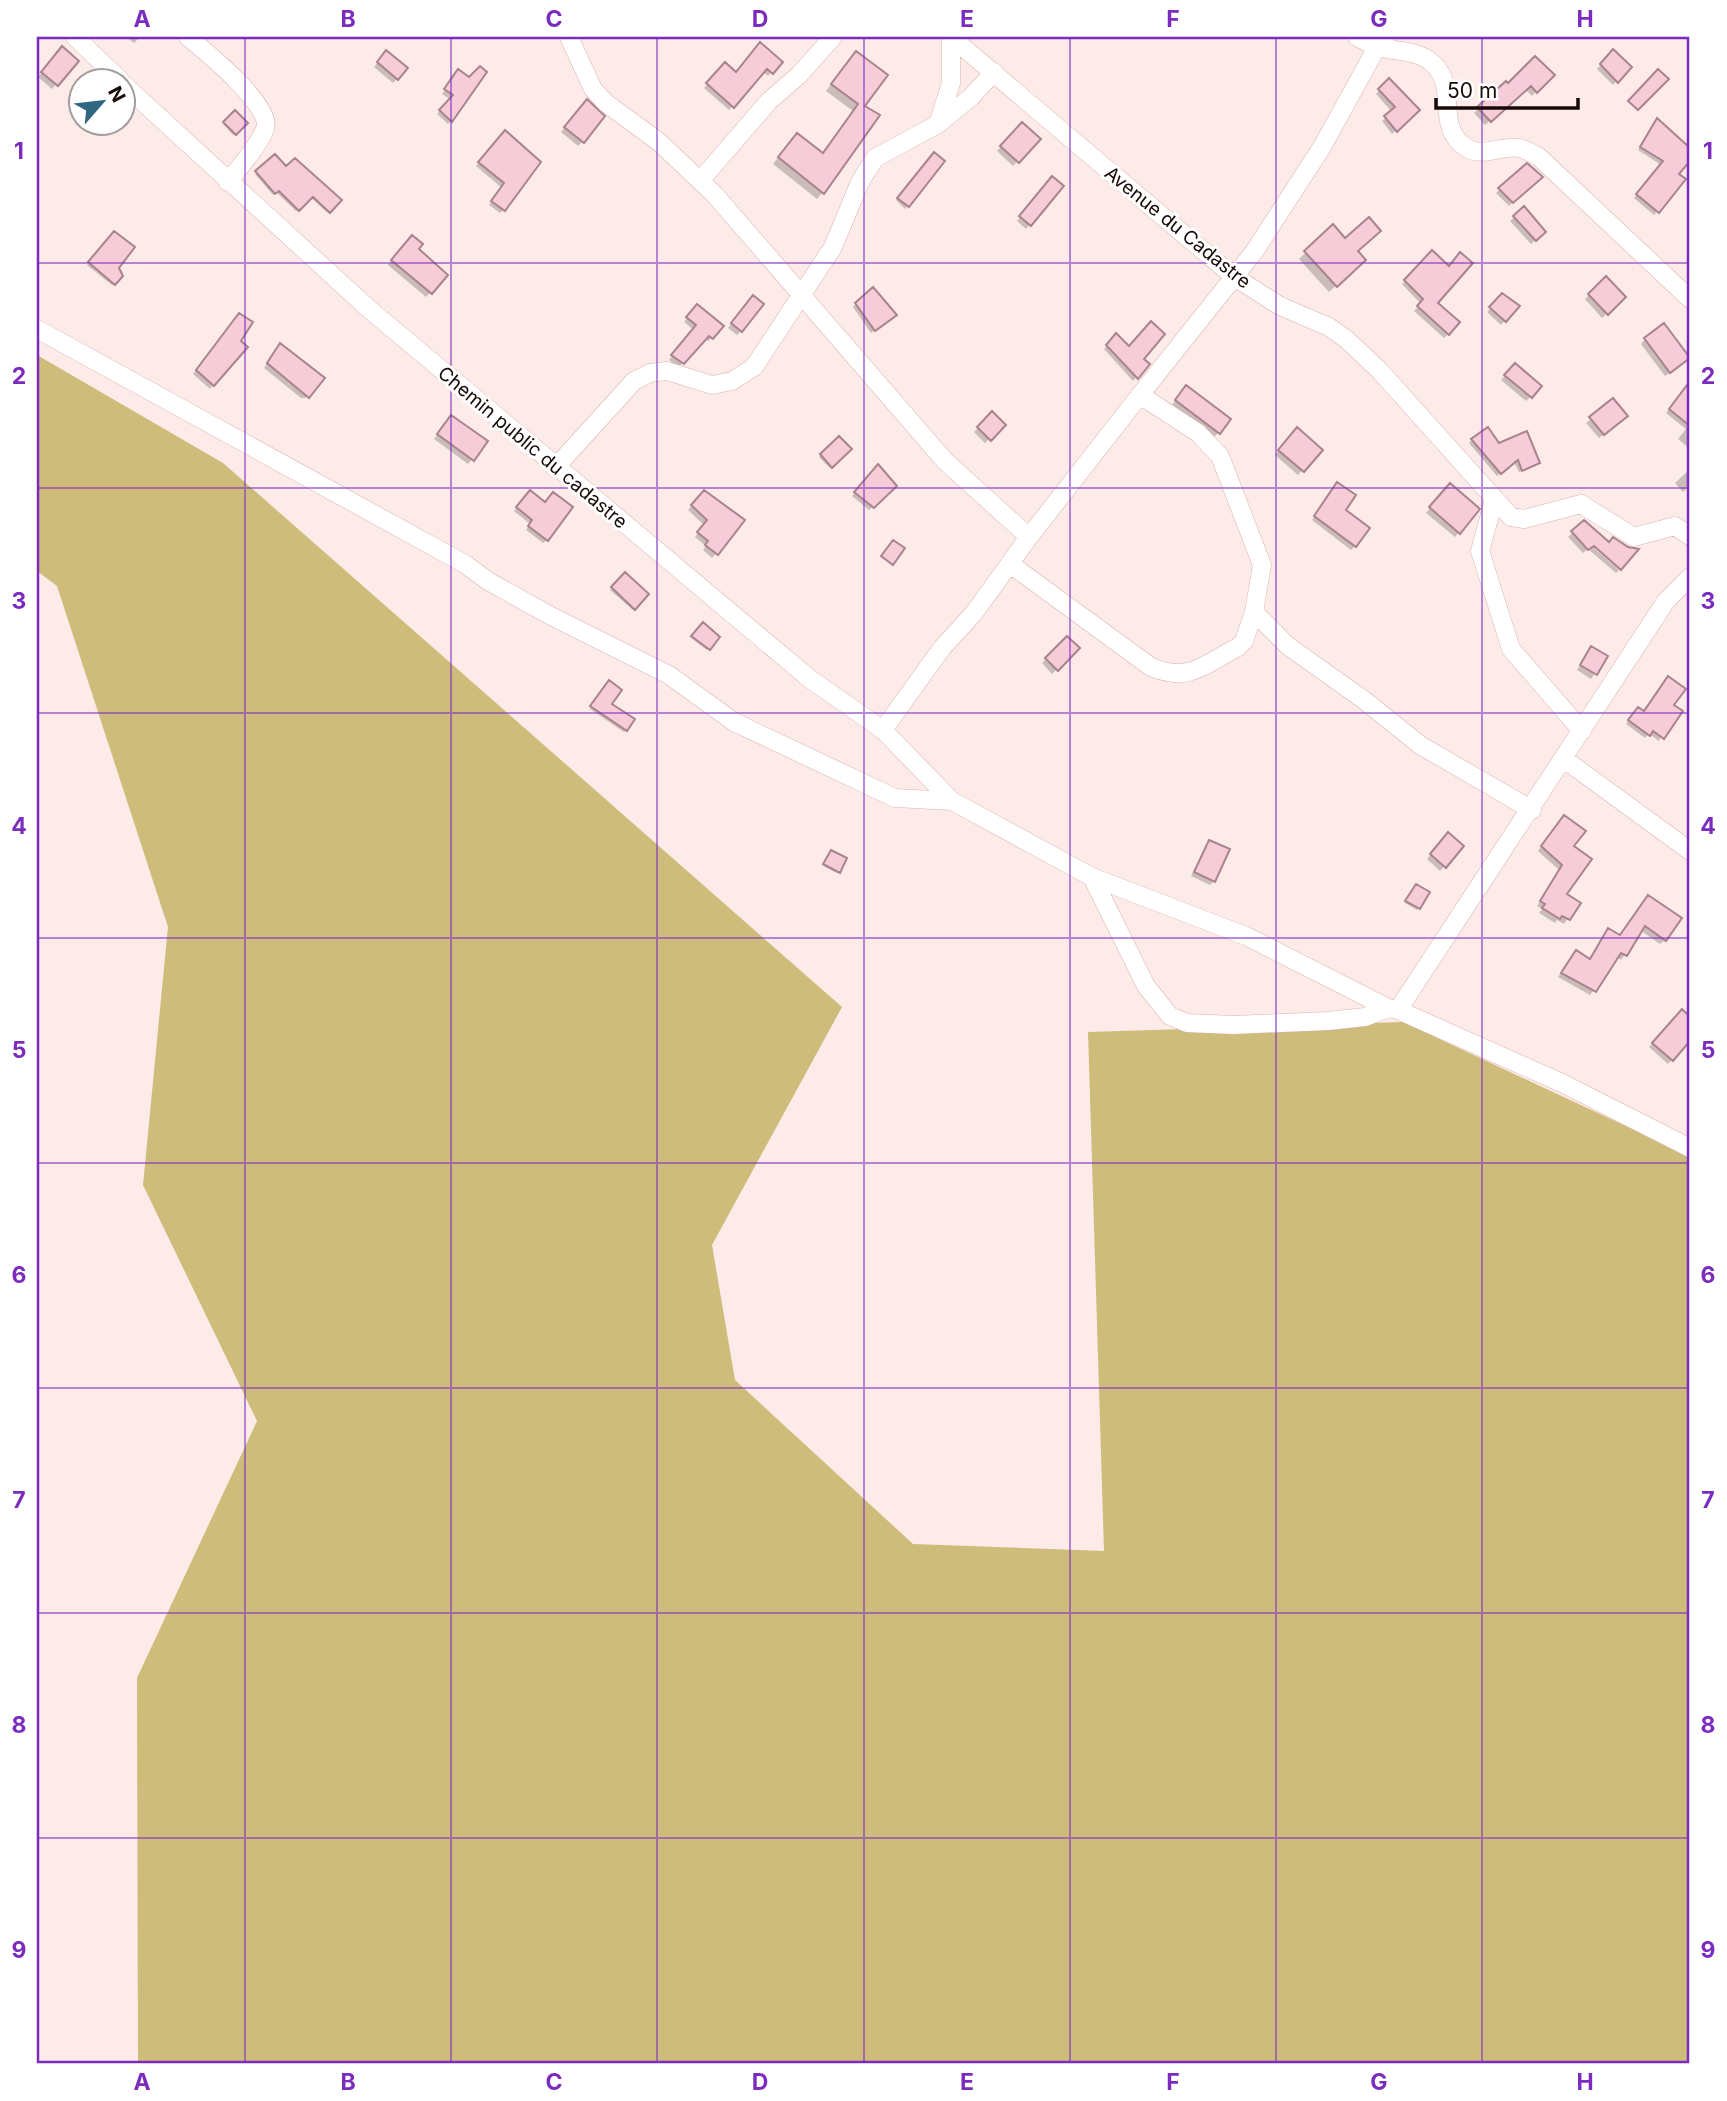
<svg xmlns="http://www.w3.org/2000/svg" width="1727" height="2101" font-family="Inter,sans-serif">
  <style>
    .green { fill: #cebc7a }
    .shadow { fill: #0003 }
    .building { fill: #f5ccd8; stroke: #a9838e; stroke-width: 2 }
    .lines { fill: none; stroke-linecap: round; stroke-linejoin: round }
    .minor-casing { stroke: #dbb3ab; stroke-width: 19 }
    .minor { stroke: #fff; stroke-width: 18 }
    .grid { fill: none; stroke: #7b2cbf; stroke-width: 2; stroke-opacity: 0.55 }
    .labels { text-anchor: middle; stroke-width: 6; stroke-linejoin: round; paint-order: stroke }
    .street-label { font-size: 19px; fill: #180a08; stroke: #fff }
    .neatline { fill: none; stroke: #7b2cbf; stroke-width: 2.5 }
    .grid-label { font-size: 23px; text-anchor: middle; font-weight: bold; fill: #7b2cbf }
  </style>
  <rect width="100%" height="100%" fill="#fcebe8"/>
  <!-- green -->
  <path class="green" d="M 37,355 L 223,463 L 842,1007 L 712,1245 L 735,1380 L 913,1544 L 1104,1551 L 1088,1032 L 1403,1022 L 1690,1156 L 1690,2064 L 138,2064 L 137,1678 L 257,1421 L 143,1185 L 168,927 L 57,586 L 37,571 Z"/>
  <!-- shadow -->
  <path class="shadow" d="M 126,37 L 140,37 L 134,43 Z
    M 1613,52 L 1630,67 L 1613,85 L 1597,69 Z
    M 58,53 L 76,61 L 52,89 L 38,77 Z
    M 382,57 L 397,79 L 393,83 L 374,67 Z
    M 850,59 L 862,106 L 823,192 L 817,199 L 773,164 L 791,141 L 822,155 L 853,111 L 826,91 Z
    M 781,62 L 768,76 L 763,72 L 729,110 L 704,88 L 725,64 L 735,74 Z
    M 455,75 L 451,121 L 448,124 L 437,114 L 451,100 L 442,94 Z
    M 1552,75 L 1532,96 L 1525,89 L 1485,125 L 1474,113 L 1506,83 L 1508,85 Z
    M 1389,80 L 1417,110 L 1392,134 L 1382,121 L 1392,112 L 1376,94 Z
    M 582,105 L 583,141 L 578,146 L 561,132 Z
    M 235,112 L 245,123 L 233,135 L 223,124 Z
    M 1657,120 L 1690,150 L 1690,158 L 1677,174 L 1684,180 L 1654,215 L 1634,198 L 1661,165 L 1638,150 Z
    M 1022,124 L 1038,139 L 1013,166 L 997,151 Z
    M 505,132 L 504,209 L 500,213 L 489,205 L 502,188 L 476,166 Z
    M 275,156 L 286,169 L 339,200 L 328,213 L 310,197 L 296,211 L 276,192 L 273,195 L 255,174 Z
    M 929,160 L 943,161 L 905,209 L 896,200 Z
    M 1527,165 L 1540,177 L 1509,206 L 1496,193 Z
    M 1048,183 L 1030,224 L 1026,229 L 1017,221 Z
    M 1523,209 L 1544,232 L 1531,244 L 1510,221 Z
    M 1333,227 L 1364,260 L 1329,292 L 1299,259 Z
    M 114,233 L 117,268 L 121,276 L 112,285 L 87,265 Z
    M 407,241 L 446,275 L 426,297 L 388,265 Z
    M 1432,253 L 1436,303 L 1458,323 L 1444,338 L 1414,311 L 1421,304 L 1402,284 Z
    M 1606,278 L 1624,297 L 1602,318 L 1585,299 Z
    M 873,289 L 892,318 L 871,333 L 853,307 Z
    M 1503,295 L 1517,307 L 1501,325 L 1487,312 Z
    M 749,302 L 741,331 L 737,335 L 728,328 Z
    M 694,310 L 712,338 L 708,341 L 705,338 L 679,367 L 669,360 L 694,330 L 684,322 Z
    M 236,319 L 238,342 L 245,348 L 210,389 L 193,374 Z
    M 1116,336 L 1148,364 L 1133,381 L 1104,349 Z
    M 1645,339 L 1684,362 L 1665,376 L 1641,344 Z
    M 276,349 L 310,394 L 305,398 L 301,398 L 264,368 Z
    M 1515,365 L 1531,396 L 1526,401 L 1501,380 Z
    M 1689,385 L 1690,386 L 1690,449 L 1678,439 L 1686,429 L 1666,413 Z
    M 1182,391 L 1219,432 L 1214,437 L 1172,405 Z
    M 992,414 L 1003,425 L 985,443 L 974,432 Z
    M 1591,419 L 1621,420 L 1599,438 L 1586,423 Z
    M 447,421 L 472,459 L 468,464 L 434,439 Z
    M 1293,434 L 1320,450 L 1298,475 L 1275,455 Z
    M 839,439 L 850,449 L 830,468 L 819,457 Z
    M 1472,440 L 1498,445 L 1538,462 L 1519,472 L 1514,462 L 1497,476 L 1469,443 Z
    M 878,467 L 895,486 L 869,510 L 852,496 Z
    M 1690,469 L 1690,485 L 1683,492 L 1675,483 Z
    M 1334,488 L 1355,546 L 1351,550 L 1312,520 Z
    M 1446,489 L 1477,509 L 1455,537 L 1426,513 Z
    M 705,492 L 743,520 L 712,558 L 703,550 L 706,546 L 695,537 L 704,525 L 688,510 Z
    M 526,496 L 547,540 L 543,543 L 526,530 L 530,524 L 514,511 Z
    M 1584,522 L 1609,544 L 1613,539 L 1635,549 L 1621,567 L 1588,539 L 1586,541 L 1619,570 L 1616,573 L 1588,549 L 1583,553 L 1568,537 Z
    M 625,574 L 647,595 L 633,610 L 610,590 Z
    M 703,625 L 718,638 L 707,650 L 691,638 Z
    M 1067,638 L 1077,648 L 1052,674 L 1042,663 Z
    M 1591,648 L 1606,657 L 1591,679 L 1577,670 Z
    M 609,683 L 610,704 L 633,720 L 624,732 L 590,709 Z
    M 1672,705 L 1659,741 L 1649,734 L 1645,738 L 1626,724 L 1634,713 Z
    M 1560,821 L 1572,847 L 1564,894 L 1578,903 L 1564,924 L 1557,920 L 1555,923 L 1539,913 L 1542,909 L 1537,906 L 1559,870 L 1538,851 Z
    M 1444,839 L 1462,847 L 1440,871 L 1427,859 Z
    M 1209,842 L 1214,881 L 1210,885 L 1191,876 Z
    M 829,854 L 838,872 L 837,873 L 823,866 Z
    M 1414,887 L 1428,893 L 1417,910 L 1405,903 Z
    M 1648,897 L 1665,940 L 1660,944 L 1640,930 L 1625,955 L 1621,960 L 1617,957 L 1590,995 L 1558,977 L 1572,956 L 1589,960 L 1608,930 L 1620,937 Z
    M 1682,1011 L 1686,1016 L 1690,1011 L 1690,1039 L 1668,1064 L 1649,1047 Z"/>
  <!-- building -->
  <path class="building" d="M 760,42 L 783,62 L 773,74 L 767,69 L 734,108 L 706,83 L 725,62 L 736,72 Z
    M 62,46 L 79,61 L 58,86 L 41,72 Z
    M 1613,49 L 1632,67 L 1618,83 L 1600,64 Z
    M 386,50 L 408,68 L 398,80 L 377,62 Z
    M 856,51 L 888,75 L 865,106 L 880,115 L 824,194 L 778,157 L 797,133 L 823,153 L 858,104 L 831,84 Z
    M 1535,56 L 1555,75 L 1537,93 L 1531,86 L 1491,122 L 1477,107 L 1506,81 L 1508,83 Z
    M 480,66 L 487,72 L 452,122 L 439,110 L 453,95 L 444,89 L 458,69 L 469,77 Z
    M 1658,69 L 1669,79 L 1638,110 L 1628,101 Z
    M 1389,78 L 1420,110 L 1397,132 L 1384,116 L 1395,107 L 1378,89 Z
    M 587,99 L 605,116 L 584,143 L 564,127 Z
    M 235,110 L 248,123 L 236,135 L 223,122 Z
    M 1657,118 L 1690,148 L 1690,161 L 1679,174 L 1686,179 L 1659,213 L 1636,194 L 1663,161 L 1640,147 Z
    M 1022,122 L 1041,139 L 1019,163 L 1000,146 Z
    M 505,130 L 541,162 L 505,211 L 491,201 L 504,183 L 478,162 Z
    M 934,152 L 945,161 L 909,207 L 897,198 Z
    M 275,154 L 286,166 L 295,158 L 342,200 L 330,213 L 313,197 L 299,211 L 279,191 L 275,194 L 255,171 Z
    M 1527,163 L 1543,177 L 1513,203 L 1498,188 Z
    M 1052,176 L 1064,186 L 1031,226 L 1019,216 Z
    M 1524,206 L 1546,232 L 1536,241 L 1513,216 Z
    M 1369,217 L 1381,231 L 1358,251 L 1366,260 L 1337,287 L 1304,251 L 1333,224 L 1345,238 Z
    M 114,231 L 135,247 L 119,268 L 123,276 L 115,285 L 88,262 Z
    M 412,235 L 423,244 L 419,249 L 448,275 L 432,294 L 391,260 Z
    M 1432,250 L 1449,266 L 1460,252 L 1473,263 L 1438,303 L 1460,322 L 1449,335 L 1417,306 L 1423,299 L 1404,280 Z
    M 1606,276 L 1626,297 L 1608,315 L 1588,294 Z
    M 873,287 L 897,315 L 875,331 L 855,303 Z
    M 1502,293 L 1520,306 L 1506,322 L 1489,307 Z
    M 753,295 L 764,304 L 742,332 L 731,323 Z
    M 697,304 L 724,326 L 713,339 L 709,336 L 684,364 L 671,355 L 696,325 L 686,317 Z
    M 239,313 L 253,322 L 241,341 L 248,347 L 214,386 L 196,370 Z
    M 1151,321 L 1165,334 L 1144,359 L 1150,364 L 1138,379 L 1106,345 L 1116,333 L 1129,346 Z
    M 1664,323 L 1690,358 L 1670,373 L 1644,338 Z
    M 280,343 L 325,378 L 309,398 L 267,363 Z
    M 1515,363 L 1542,386 L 1532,398 L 1504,375 Z
    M 1690,381 L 1690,426 L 1669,409 Z
    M 1186,385 L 1231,419 L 1220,434 L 1175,400 Z
    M 1613,398 L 1628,416 L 1604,435 L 1589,417 Z
    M 992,411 L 1006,425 L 991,441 L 977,427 Z
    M 451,415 L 488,441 L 474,461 L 437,434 Z
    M 1297,427 L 1323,450 L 1304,472 L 1278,450 Z
    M 1488,427 L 1499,443 L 1527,431 L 1540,463 L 1522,471 L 1518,460 L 1501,474 L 1471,439 Z
    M 839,436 L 852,449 L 832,468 L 820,454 Z
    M 878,464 L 897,486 L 874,508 L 854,492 Z
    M 1337,482 L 1356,495 L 1346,510 L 1370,528 L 1356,547 L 1314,516 Z
    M 1450,483 L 1480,509 L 1460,534 L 1429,507 Z
    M 530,490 L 545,502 L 553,492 L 573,507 L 548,541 L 528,526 L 532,520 L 516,507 Z
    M 704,490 L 745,520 L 718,555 L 705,545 L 708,541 L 697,532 L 707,520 L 691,505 Z
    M 1584,520 L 1609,542 L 1613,537 L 1628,547 L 1639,549 L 1621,570 L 1594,546 L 1588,550 L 1571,531 Z
    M 893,540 L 905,548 L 893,565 L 881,556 Z
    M 625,572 L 649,594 L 635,610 L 611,587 Z
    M 703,622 L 720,637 L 710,650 L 691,636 Z
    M 1067,636 L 1080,648 L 1058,671 L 1045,658 Z
    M 1591,646 L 1608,656 L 1597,675 L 1580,665 Z
    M 1668,676 L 1686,689 L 1674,705 L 1683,711 L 1664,739 L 1653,731 L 1650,736 L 1628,720 L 1638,707 L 1644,711 Z
    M 609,680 L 622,690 L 612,704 L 635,719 L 627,731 L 590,706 Z
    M 1564,815 L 1586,831 L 1574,846 L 1592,859 L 1567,894 L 1581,903 L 1570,920 L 1562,916 L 1560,919 L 1542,908 L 1545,904 L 1540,901 L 1562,865 L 1541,846 Z
    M 1448,832 L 1464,846 L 1446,868 L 1430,854 Z
    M 1209,840 L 1230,849 L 1215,882 L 1194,872 Z
    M 831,850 L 847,858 L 840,873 L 823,864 Z
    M 1416,884 L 1430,892 L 1420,909 L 1405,901 Z
    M 1648,895 L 1682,918 L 1666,941 L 1645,926 L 1627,956 L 1621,953 L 1596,992 L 1561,973 L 1576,950 L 1590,959 L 1608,928 L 1620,935 Z
    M 1682,1009 L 1690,1017 L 1690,1041 L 1673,1061 L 1652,1043 Z"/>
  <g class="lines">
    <!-- minor casing -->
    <g class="minor-casing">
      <path id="minor" d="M 75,37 L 120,80
        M 188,37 C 205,51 274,107 265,129 C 258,147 240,166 228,182
        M 569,37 L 593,89 L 606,103 L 659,142 L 715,195 L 945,461 L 1029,537
        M 951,37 L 1233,276 L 1280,306 L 1329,327 L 1346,339 L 1379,370 L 1511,517 L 1524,519 L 1581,504 L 1634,537 L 1675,526 L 1690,536
        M 1357,37 C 1363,40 1369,44 1376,46 C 1395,53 1415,48 1432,63 C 1460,86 1433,127 1467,148 C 1483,158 1502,145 1519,148 C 1526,149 1533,154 1539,157 L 1690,299
        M 122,83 L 369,309 L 810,679 L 883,730 L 952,801
        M 938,124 L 951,83 L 951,37
        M 700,181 L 769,101 L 799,75 L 833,37
        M 37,329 L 465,564 L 488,581 L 551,616 L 669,675 L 734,722 L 895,798 L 952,801 L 1092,877 L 1146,986 L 1170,1016 L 1187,1023 L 1233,1025 L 1328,1021 L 1365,1017 L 1388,1008 L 1398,1010 L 1564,1084 L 1690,1148
        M 1140,395 L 1254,252 L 1322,147 L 1377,47 L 1385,39
        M 555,468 L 634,381 L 650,373 L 667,371 L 712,385 L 732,381 L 754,367 L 833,247 L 860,182 L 875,158 L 938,124 L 971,97 L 994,72
        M 1494,500 L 1480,551 L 1511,649 L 1582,731
        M 1010,564 L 1151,667 C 1189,683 1203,665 1238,647 L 1244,641 L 1254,612
        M 883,730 L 942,648 L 974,613 L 1029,537 L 1140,395 L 1198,433 L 1220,456 L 1262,565 L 1254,612 L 1288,646 L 1364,700 L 1420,745 L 1532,810
        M 1564,759 L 1690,851
        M 1092,877 L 1246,936 L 1388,1008
        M 1398,1010 L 1666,601 L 1690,577"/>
    </g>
    <!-- minor -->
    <use href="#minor" class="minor"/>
  </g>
  <!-- grid -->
  <path class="grid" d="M 245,37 L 245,2064M 451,37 L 451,2064M 657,37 L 657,2064M 864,37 L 864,2064M 1070,37 L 1070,2064M 1276,37 L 1276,2064M 1482,37 L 1482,2064M 37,263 L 1690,263M 37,488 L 1690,488M 37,713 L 1690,713M 37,938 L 1690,938M 37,1163 L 1690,1163M 37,1388 L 1690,1388M 37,1613 L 1690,1613M 37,1838 L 1690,1838"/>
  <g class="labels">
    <!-- street labels -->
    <g class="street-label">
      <text transform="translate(1178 227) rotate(39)" y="7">Avenue du Cadastre</text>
      <text transform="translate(533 447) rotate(40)" y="7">Chemin public du cadastre</text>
    </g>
  </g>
  <!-- border -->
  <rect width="1727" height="2101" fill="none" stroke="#ffffff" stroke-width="77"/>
  <!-- north arrow -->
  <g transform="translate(102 102) rotate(62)"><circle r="33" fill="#ffffff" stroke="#a39d9c" stroke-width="2"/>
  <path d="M0-5L12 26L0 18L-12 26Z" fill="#306681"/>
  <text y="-10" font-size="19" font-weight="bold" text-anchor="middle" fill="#180a08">N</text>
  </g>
  <!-- scale -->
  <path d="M1436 98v10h142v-10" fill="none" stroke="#180a08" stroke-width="3.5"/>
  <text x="1447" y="98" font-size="21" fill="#180a08" stroke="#ffffff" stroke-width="5" paint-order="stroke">50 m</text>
  <rect x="38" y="38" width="1650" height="2024" class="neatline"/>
  <g class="grid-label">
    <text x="142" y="27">A</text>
    <text x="348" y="27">B</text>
    <text x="554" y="27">C</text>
    <text x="760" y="27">D</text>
    <text x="967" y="27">E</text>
    <text x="1173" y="27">F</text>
    <text x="1379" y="27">G</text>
    <text x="1585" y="27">H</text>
    <text x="19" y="159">1</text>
    <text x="1708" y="159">1</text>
    <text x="19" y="384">2</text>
    <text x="1708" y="384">2</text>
    <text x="19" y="609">3</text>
    <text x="1708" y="609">3</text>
    <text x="19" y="834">4</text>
    <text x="1708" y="834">4</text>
    <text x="19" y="1058">5</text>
    <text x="1708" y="1058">5</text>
    <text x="19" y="1283">6</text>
    <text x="1708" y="1283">6</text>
    <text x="19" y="1508">7</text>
    <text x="1708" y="1508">7</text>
    <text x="19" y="1733">8</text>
    <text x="1708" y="1733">8</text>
    <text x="19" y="1958">9</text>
    <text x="1708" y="1958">9</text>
    <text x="142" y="2090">A</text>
    <text x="348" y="2090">B</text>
    <text x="554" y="2090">C</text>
    <text x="760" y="2090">D</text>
    <text x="967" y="2090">E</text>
    <text x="1173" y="2090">F</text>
    <text x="1379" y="2090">G</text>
    <text x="1585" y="2090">H</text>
  </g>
</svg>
